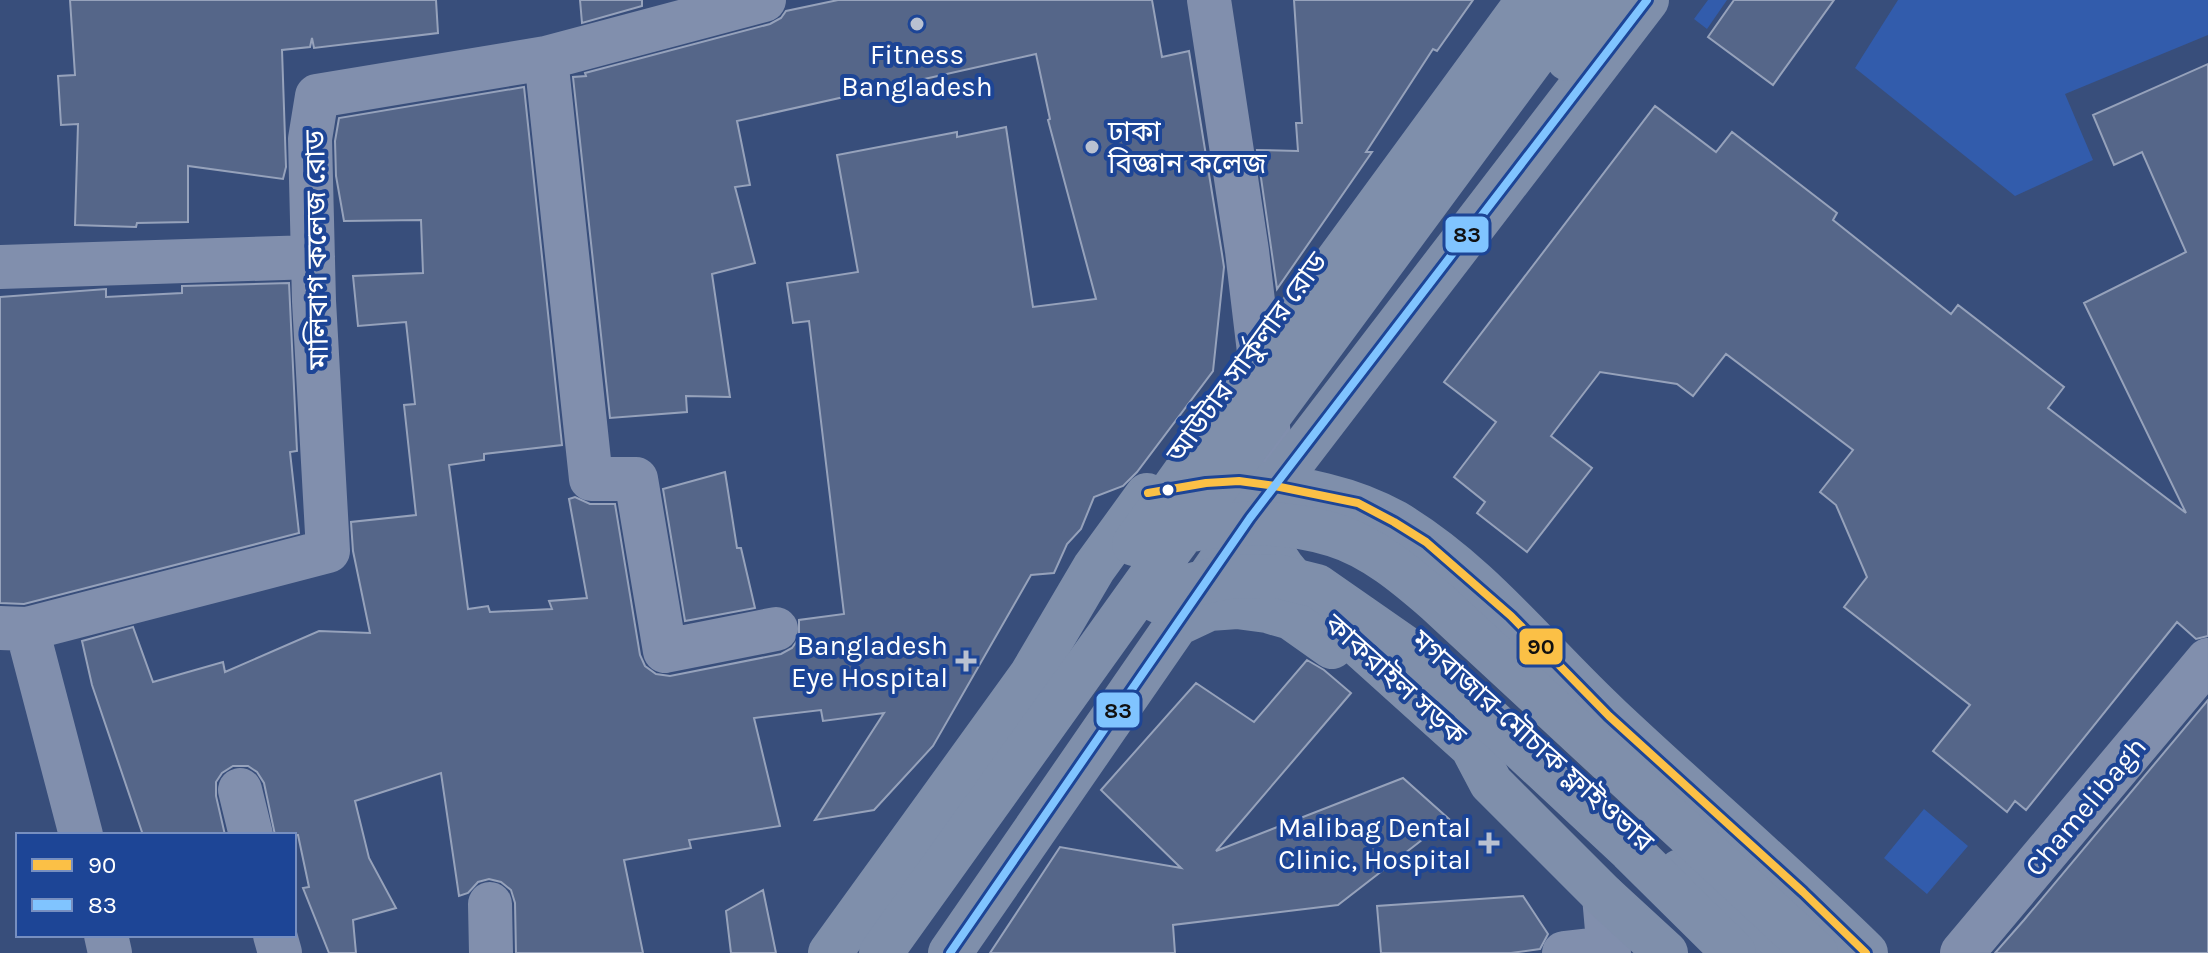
<svg xmlns="http://www.w3.org/2000/svg" width="2208" height="953" font-family="Karla,'Noto Sans Bengali',sans-serif">
  <style>
    .green { fill: #325cac }
    .building { fill: #556689; stroke: #96a2bb; stroke-width: 2 }
    .lines { fill: none; stroke-linecap: round; stroke-linejoin: round }
    .minor { stroke: #818fad; stroke-width: 44 }
    .primary { stroke: #7f8fab; stroke-width: 44 }
    .primary-bridge { stroke: #7f8fab; stroke-width: 44 }
    .bus-1-casing { stroke: #1d4596; stroke-width: 14 }
    .bus-2-casing { stroke: #1d4596; stroke-width: 14 }
    .bus-1 { stroke: #fbc046; stroke-width: 8 }
    .bus-2 { stroke: #80c4ff; stroke-width: 8 }
    .poi-dot { fill: #b9c1d1; stroke: #1d4596; stroke-width: 3 }
    .bus-dot { fill: #fff; stroke: #1d4596; stroke-width: 3 }
    .labels { text-anchor: middle; stroke-width: 8; stroke-linejoin: round; paint-order: stroke }
    .poi-label { font-size: 28px; fill: #fff; stroke: #1d4596; text-anchor: end }
    .street-label { font-size: 28px; fill: #fff; stroke: #1d4596 }
    .line-badge { stroke: #1d4596; stroke-width: 3 }
    .pale-badge-label { font-size: 22px; text-anchor: middle; font-weight: bold; fill: #111 }
  </style>
  <rect width="100%" height="100%" fill="#384e7b"/>
  <!-- green -->
  <path class="green" d="M 1708,0 L 1727,0 L 1707,29 L 1694,19 Z
    M 1898,0 L 2208,0 L 2208,35 L 2065,94 L 2093,160 L 2015,196 L 1855,68 Z
    M 1924,809 L 1968,846 L 1927,894 L 1884,858 Z"/>
  <!-- building -->
  <path class="building" d="M 70,0 L 436,0 L 438,33 L 314,48 L 312,38 L 310,47 L 282,50 L 286,167 L 283,179 L 188,166 L 188,222 L 137,223 L 136,227 L 75,225 L 78,124 L 61,125 L 58,76 L 75,75 Z
    M 580,0 L 642,0 L 642,6 L 582,23 Z
    M 838,0 L 1152,0 L 1162,57 L 1189,51 L 1222,254 L 1224,267 L 1213,371 L 1137,472 L 1123,486 L 1094,497 L 1081,529 L 1067,544 L 1054,573 L 1031,575 L 933,746 L 874,810 L 815,820 L 884,713 L 823,721 L 821,710 L 754,718 L 780,826 L 689,840 L 691,848 L 624,860 L 643,953 L 516,953 L 515,903 L 511,890 L 501,882 L 489,879 L 478,882 L 468,893 L 459,896 L 441,773 L 355,801 L 369,858 L 396,908 L 353,920 L 356,953 L 329,953 L 303,888 L 309,887 L 298,835 L 275,835 L 264,783 L 257,772 L 248,766 L 233,766 L 222,773 L 216,782 L 216,796 L 225,835 L 143,835 L 92,685 L 82,641 L 133,627 L 153,682 L 223,662 L 225,672 L 319,631 L 370,633 L 353,551 L 351,522 L 416,515 L 404,405 L 415,404 L 406,322 L 358,326 L 353,276 L 423,273 L 421,220 L 344,221 L 336,176 L 335,141 L 339,118 L 524,87 L 562,445 L 484,454 L 484,460 L 449,465 L 468,609 L 488,606 L 490,612 L 552,609 L 549,601 L 587,598 L 569,499 L 575,497 L 590,504 L 615,504 L 640,655 L 645,666 L 656,674 L 670,676 L 781,654 L 792,648 L 799,638 L 799,620 L 844,614 L 809,321 L 793,323 L 787,283 L 858,272 L 837,155 L 957,132 L 957,137 L 1006,127 L 1033,307 L 1096,299 L 1048,120 L 1050,119 L 1036,54 L 737,121 L 750,185 L 735,187 L 755,263 L 712,274 L 730,397 L 686,396 L 687,412 L 610,418 L 573,77 L 586,76 L 585,73 L 770,24 L 781,18 L 786,11 Z
    M 1294,0 L 1473,0 L 1437,51 L 1433,49 L 1366,152 L 1372,152 L 1277,289 L 1257,150 L 1298,151 L 1296,123 L 1302,123 Z
    M 1734,0 L 1834,0 L 1773,85 L 1708,37 Z
    M 2208,64 L 2208,636 L 2196,639 L 2177,622 L 2026,810 L 2015,801 L 2007,812 L 1933,751 L 1970,705 L 1844,607 L 1867,577 L 1836,505 L 1820,492 L 1853,450 L 1726,354 L 1693,396 L 1677,384 L 1600,372 L 1551,436 L 1592,468 L 1527,552 L 1477,513 L 1485,502 L 1454,477 L 1496,422 L 1444,382 L 1655,106 L 1716,152 L 1732,132 L 1837,213 L 1833,220 L 1951,314 L 1958,305 L 2064,387 L 2048,408 L 2186,513 L 2084,303 L 2186,252 L 2142,152 L 2114,165 L 2093,115 Z
    M 289,283 L 297,451 L 290,452 L 299,533 L 24,604 L 0,603 L 0,297 L 106,289 L 106,297 L 182,293 L 182,286 Z
    M 725,472 L 737,548 L 741,548 L 755,608 L 685,621 L 663,489 Z
    M 1307,660 L 1324,670 L 1351,693 L 1216,851 L 1403,778 L 1449,819 L 1338,905 L 1173,925 L 1175,953 L 990,953 L 1060,847 L 1181,868 L 1101,790 L 1196,683 L 1254,722 Z
    M 2208,700 L 2208,953 L 1995,953 L 2024,920 Z
    M 763,890 L 776,953 L 731,953 L 726,911 Z
    M 1523,896 L 1548,934 L 1540,949 L 1511,953 L 1381,953 L 1377,906 Z"/>
  <g class="lines">
    <!-- minor -->
    <path class="minor" d="M 1209,0 L 1247,251 L 1275,486
      M 546,58 L 591,479 L 636,479 L 665,651 L 776,629
      M 0,267 L 313,257
      M 0,628 L 27,629 L 328,551 L 314,301 L 310,139 L 317,96 L 546,58 L 764,0
      M 27,629 L 81,835
      M 240,790 L 251,835
      M 1604,896 L 1609,953
      M 490,904 L 491,953
      M 106,935 L 110,953
      M 275,935 L 280,953
      M 1564,953 L 1608,948
      M 1962,953 L 2208,660"/>
    <!-- primary -->
    <path class="primary" d="M 1250,483 C 1300,488 1351,497 1395,522 C 1479,572 1540,652 1611,718 C 1695,797 1783,872 1866,953
      M 1239,497 L 1250,518 L 1283,568 L 1311,602 L 1472,747 L 1491,783 L 1604,896 L 1666,953
      M 1175,625 L 1209,609 L 1237,607 L 1267,611 L 1291,618 L 1332,647
      M 1680,871 L 1768,953
      M 830,953 L 1031,675 L 1094,568 L 1147,495
      M 950,953 L 1250,518 L 1647,0"/>
    <!-- primary-bridge -->
    <path class="primary-bridge" d="M 1568,59 L 1613,0
      M 1134,544 C 1198,525 1268,514 1334,535 C 1373,547 1407,576 1437,602 L 1816,953
      M 1134,544 L 1274,347 L 1528,0
      M 1158,601 L 1195,584 L 1227,577 L 1277,576 L 1317,586 L 1419,657 L 1470,701 L 1630,850 L 1734,953
      M 881,953 L 1148,580 L 1576,0"/>
    <!-- bus-1 casing -->
    <g class="bus-1-casing">
      <path id="bus-1" d="M 1148,493 L 1206,483 L 1239,481 L 1275,486 L 1358,503 L 1394,522 L 1426,542 L 1511,616 L 1609,716 L 1803,892 L 1866,953"/>
    </g>
    <!-- bus-2 casing -->
    <g class="bus-2-casing">
      <path id="bus-2" d="M 950,953 L 1250,518 L 1647,0"/>
    </g>
    <!-- bus-1 -->
    <use href="#bus-1" class="bus-1"/>
    <!-- bus-2 -->
    <use href="#bus-2" class="bus-2"/>
  </g>
  <!-- markers -->
  <g class="poi-dot">
    <circle cx="917" cy="24" r="8"/>
    <circle cx="1092" cy="147" r="8"/>
    <path d="M962 649h8v8h8v8h-8v8h-8v-8h-8v-8h8z"/>
    <path d="M1485 831h8v8h8v8h-8v8h-8v-8h-8v-8h8z"/>
  </g>
  <circle class="bus-dot" cx="1168" cy="490" r="7"/>
  <g class="labels">
    <!-- poi labels -->
    <g class="poi-label">
      <text x="917" y="64" text-anchor="middle">Fitness<tspan x="917" dy="32">Bangladesh</tspan></text>
      <text x="1108" y="141" text-anchor="start">ঢাকা<tspan x="1108" dy="32">বিজ্ঞান কলেজ</tspan></text>
      <text x="948" y="655">Bangladesh<tspan x="948" dy="32">Eye Hospital</tspan></text>
      <text x="1471" y="837">Malibag Dental<tspan x="1471" dy="32">Clinic, Hospital</tspan></text>
    </g>
    <!-- street labels -->
    <g class="street-label">
      <text transform="translate(316 250) rotate(-91)" y="10">মালিবাগ কলেজ রোড</text>
      <text transform="translate(1246 357) rotate(-54)" y="10">আউটার সার্কুলার রোড</text>
      <text transform="translate(1396 679) rotate(42)" y="10">কাকরাইল সড়ক</text>
      <text transform="translate(1533 740) rotate(42)" y="10">মগবাজার-মৌচাক ফ্লাইওভার</text>
      <text transform="translate(2085 806) rotate(-50)" y="10">Chamelibagh</text>
    </g>
  </g>
  <g class="line-badge">
    <rect x="1444" y="215" width="46" height="39" rx="8" fill="#80c4ff"/>
    <rect x="1518" y="627" width="46" height="39" rx="8" fill="#fbc046"/>
    <rect x="1095" y="691" width="46" height="38" rx="8" fill="#80c4ff"/>
  </g>
  <g class="pale-badge-label">
    <text x="1467" y="242">83</text>
    <text x="1541" y="654">90</text>
    <text x="1118" y="718">83</text>
  </g>
  <!-- legend -->
  <rect x="16" y="833" width="280" height="104" fill="#1d4596" stroke="#778fc0" stroke-width="2"/>
  <rect x="32" y="859" width="40" height="12" fill="#fbc046" stroke="#778fc0" stroke-width="2"/>
  <text x="88" y="873" font-size="24" fill="#ffffff">90</text>
  <rect x="32" y="899" width="40" height="12" fill="#80c4ff" stroke="#778fc0" stroke-width="2"/>
  <text x="88" y="913" font-size="24" fill="#ffffff">83</text>
</svg>
